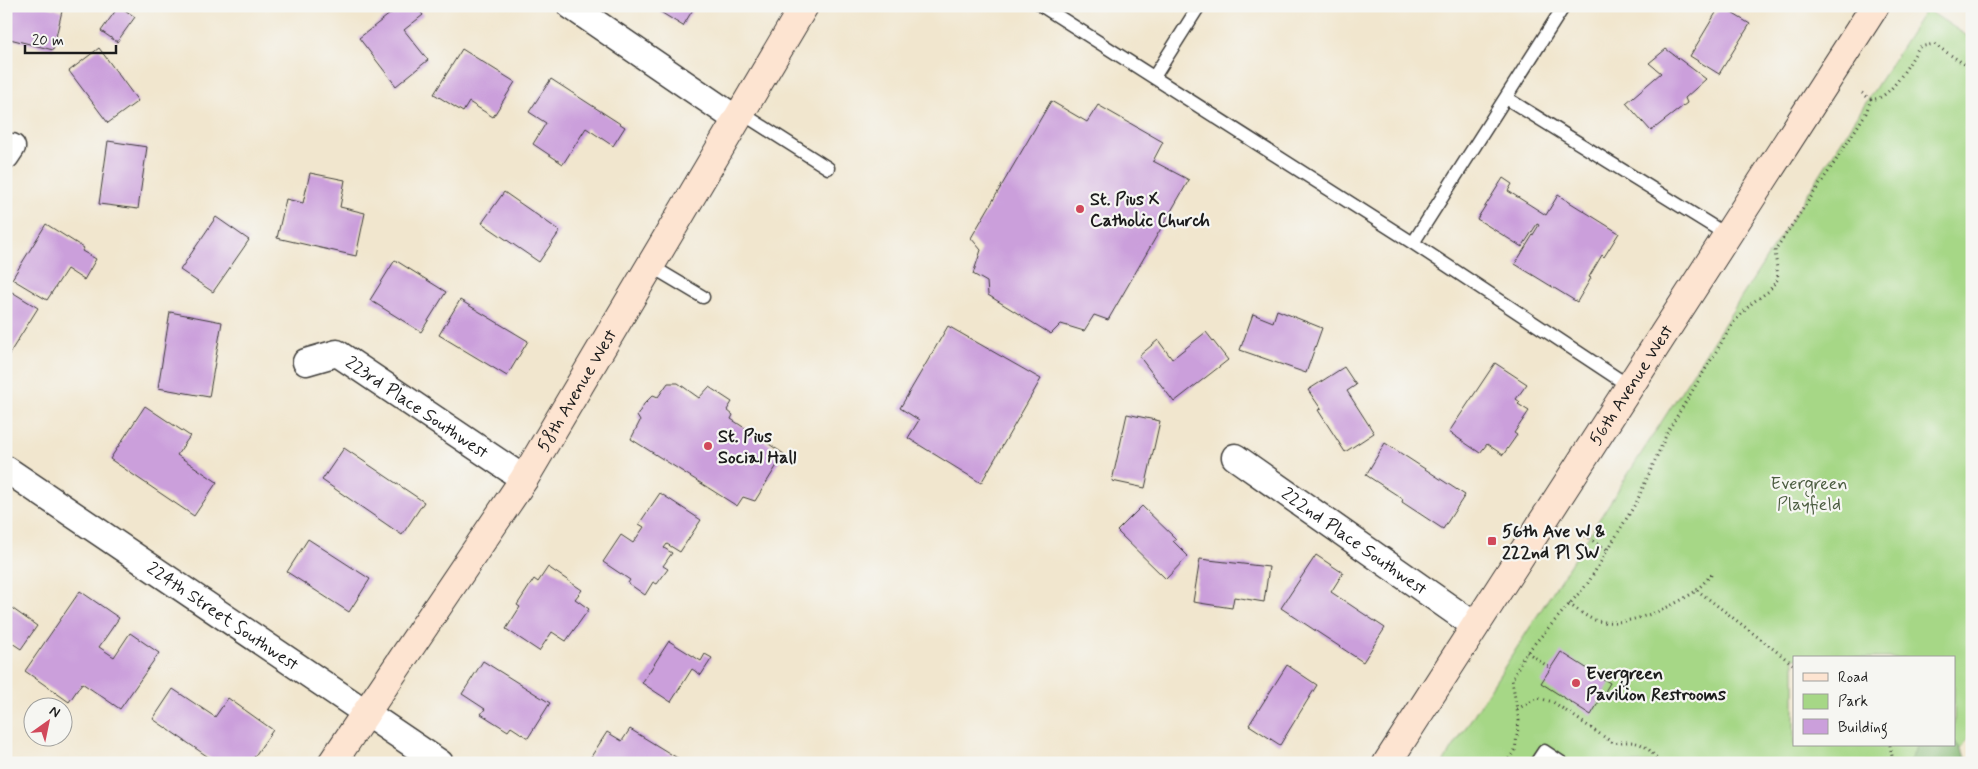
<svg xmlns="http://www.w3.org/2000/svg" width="1978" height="769" font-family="Mynerve,sans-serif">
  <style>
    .green { fill: #a6d786; stroke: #617a51; fill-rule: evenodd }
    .forest { fill: #84b873; stroke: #506a48 }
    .building { fill: #cb9fdb }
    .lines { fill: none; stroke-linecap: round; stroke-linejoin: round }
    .lane-casing { stroke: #3c3a37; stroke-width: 15 }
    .street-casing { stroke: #3c3a37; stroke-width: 29 }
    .secondary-casing { stroke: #3c3a37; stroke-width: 30 }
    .path { stroke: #3c3a37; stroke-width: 3; stroke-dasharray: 1 4; stroke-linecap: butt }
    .lane { stroke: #fff; stroke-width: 12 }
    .street { stroke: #fff; stroke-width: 26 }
    .secondary { stroke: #fde4d1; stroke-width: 28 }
    .poi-dot { fill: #d1495b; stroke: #f6f6f2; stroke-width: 2 }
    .labels { text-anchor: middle; stroke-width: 4.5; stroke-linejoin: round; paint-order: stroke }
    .poi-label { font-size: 18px; font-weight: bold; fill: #1c1c1c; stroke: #f6f6f2; text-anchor: start }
    .street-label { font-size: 18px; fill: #1c1c1c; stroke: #f6f6f2 }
    .park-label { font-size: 18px; fill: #4c5d41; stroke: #f6f6f2 }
  </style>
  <rect width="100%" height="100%" fill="#f6f6f2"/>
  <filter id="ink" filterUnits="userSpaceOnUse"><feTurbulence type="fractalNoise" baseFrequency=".02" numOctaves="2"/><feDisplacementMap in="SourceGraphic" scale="10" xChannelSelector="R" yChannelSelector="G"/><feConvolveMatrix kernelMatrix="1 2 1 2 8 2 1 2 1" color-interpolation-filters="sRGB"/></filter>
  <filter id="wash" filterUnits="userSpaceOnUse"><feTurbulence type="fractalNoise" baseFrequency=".0096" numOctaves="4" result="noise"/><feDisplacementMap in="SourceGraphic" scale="20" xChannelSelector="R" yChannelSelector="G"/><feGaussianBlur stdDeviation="1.12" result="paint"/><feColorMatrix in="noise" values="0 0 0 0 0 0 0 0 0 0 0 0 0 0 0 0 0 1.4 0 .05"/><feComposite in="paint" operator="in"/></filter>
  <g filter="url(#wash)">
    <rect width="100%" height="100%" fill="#f1e6ce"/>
    <!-- green -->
    <path class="green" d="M 1926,9 L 1972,39 L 1972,732 L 1952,763 L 1443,763 ZM 1794,658 L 1954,658 L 1954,745 L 1794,745 Z"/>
    <!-- forest -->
    <path class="forest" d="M 1954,740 L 1970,763 L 1909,763 L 1918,745 L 1954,745 Z"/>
    <g id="blocks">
      <!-- building -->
      <path class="building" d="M 6,6 L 45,6 L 62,11 L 53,50 L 6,38 Z
        M 119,6 L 135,17 L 117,42 L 101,31 Z
        M 400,6 L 416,6 L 423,15 L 404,30 L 428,60 L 396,86 L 359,38 Z
        M 651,6 L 695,6 L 683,26 Z
        M 1720,6 L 1750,24 L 1719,74 L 1690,56 Z
        M 99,48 L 138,101 L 108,123 L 69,71 Z
        M 462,49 L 515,82 L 493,117 L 469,102 L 463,112 L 434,94 Z
        M 1666,49 L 1706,79 L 1685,98 L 1687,103 L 1651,131 L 1626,103 L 1661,73 L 1649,63 Z
        M 551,79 L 625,127 L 613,146 L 586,128 L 563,164 L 533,144 L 546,123 L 529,112 Z
        M 1051,101 L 1087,122 L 1098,105 L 1163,142 L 1153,161 L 1189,180 L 1108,320 L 1094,315 L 1084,331 L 1061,324 L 1051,334 L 988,295 L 987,282 L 973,274 L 981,250 L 971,238 Z
        M 108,141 L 147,147 L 138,209 L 99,204 Z
        M 310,173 L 345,180 L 340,207 L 365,213 L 356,256 L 277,238 L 286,199 L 303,203 Z
        M 1503,178 L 1512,184 L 1508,191 L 1546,215 L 1558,195 L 1619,233 L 1604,257 L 1602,255 L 1589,277 L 1591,278 L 1577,302 L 1515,264 L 1539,225 L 1537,224 L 1522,247 L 1477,219 Z
        M 504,192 L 560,231 L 539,262 L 482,223 Z
        M 216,217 L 249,240 L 213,292 L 180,270 Z
        M 46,224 L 84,248 L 82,251 L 96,259 L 84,280 L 67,269 L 47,300 L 12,279 Z
        M 395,260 L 446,292 L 421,332 L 370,300 Z
        M 7,289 L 38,308 L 6,359 L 6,290 Z
        M 460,300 L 528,341 L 507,376 L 439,335 Z
        M 1277,310 L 1322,328 L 1306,373 L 1240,350 L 1253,314 L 1273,322 Z
        M 170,312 L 222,322 L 209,397 L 158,388 Z
        M 948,326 L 1041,379 L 981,483 L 908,438 L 919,420 L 900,408 Z
        M 1206,332 L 1228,360 L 1174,402 L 1139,356 L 1158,340 L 1172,359 Z
        M 1495,363 L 1527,384 L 1516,399 L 1520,402 L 1518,404 L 1529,411 L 1514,433 L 1517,435 L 1503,455 L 1487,444 L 1480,453 L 1449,432 Z
        M 1344,367 L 1356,385 L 1347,391 L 1374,433 L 1345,452 L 1318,410 L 1321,409 L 1308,390 Z
        M 668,383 L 678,383 L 699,398 L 709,387 L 732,402 L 727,410 L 733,415 L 731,419 L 784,454 L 755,501 L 743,497 L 737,506 L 631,439 L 640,421 L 637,416 L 644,404 L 653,395 L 658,397 Z
        M 145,406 L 190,436 L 177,455 L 217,482 L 194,516 L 110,459 Z
        M 1127,414 L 1160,421 L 1145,488 L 1112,481 Z
        M 1385,443 L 1465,495 L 1443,529 L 1402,502 L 1403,499 L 1366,475 Z
        M 344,448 L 424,502 L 402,535 L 322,480 Z
        M 660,493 L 701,520 L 680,552 L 667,544 L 664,548 L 672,553 L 663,566 L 668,569 L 657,584 L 653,582 L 645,595 L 628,583 L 630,580 L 603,562 L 621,535 L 633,543 L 644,527 L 639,524 Z
        M 1142,506 L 1176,539 L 1173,541 L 1188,556 L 1166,579 L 1117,531 Z
        M 308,539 L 370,579 L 349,612 L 287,572 Z
        M 1316,555 L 1343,573 L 1331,592 L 1385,628 L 1363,662 L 1281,608 Z
        M 1200,559 L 1269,567 L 1264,602 L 1234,597 L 1232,608 L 1193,602 Z
        M 548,567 L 582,590 L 575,599 L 589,609 L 566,641 L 552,632 L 539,651 L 506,629 L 520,607 L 517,605 L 534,579 L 538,582 Z
        M 80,591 L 119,618 L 99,647 L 114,657 L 130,633 L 159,653 L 120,709 L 82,683 L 69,702 L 25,671 Z
        M 6,604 L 37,626 L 21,649 L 6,639 Z
        M 669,641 L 701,661 L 705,654 L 712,658 L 701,675 L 692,669 L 671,702 L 642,683 Z
        M 1561,652 L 1610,683 L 1591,715 L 1541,683 Z
        M 483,661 L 550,703 L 528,738 L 511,727 L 508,731 L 481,714 L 485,709 L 462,694 Z
        M 1287,665 L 1317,685 L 1280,745 L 1249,725 Z
        M 173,689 L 215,717 L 228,698 L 273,730 L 250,763 L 217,763 L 153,719 Z
        M 630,729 L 679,759 L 677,763 L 587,763 L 607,732 L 622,741 Z"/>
    </g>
  </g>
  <g filter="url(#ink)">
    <use href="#blocks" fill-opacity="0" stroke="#3c3a37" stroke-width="1"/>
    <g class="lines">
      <!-- lane casing -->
      <g class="lane-casing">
        <path id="lane" d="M 1042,6 L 1413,243 L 1629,386
          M 1154,77 L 1199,6
          M 1506,98 L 1727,235
          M 740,112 L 828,168
          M 1413,243 L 1564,6
          M 651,266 L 703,297
          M 1536,763 L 1544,751 L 1562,763"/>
      </g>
      <!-- street casing -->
      <g class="street-casing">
        <g id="street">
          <path d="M 571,6 L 736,119"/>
          <path d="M 6,156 L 12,147"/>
          <path id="s1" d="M 306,362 L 337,353 L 524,479"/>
          <path id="s2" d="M 1235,457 L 1474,625"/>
          <path id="s3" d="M 6,469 L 440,763"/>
        </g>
      </g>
      <!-- secondary casing -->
      <g class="secondary-casing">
        <g id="secondary">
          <path id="s4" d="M 332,763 L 524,479 L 804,6"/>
          <path id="s5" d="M 1387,763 L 1875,6"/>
        </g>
      </g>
      <!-- path -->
      <path class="path" d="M 1862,93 C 1865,95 1869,99 1872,99 C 1890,101 1911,60 1919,47 L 1934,44 L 1972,69
        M 1580,533 L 1608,550
        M 1697,590 L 1713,573
        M 1569,604 C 1576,609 1584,615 1592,619 C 1621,631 1674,607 1697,590 L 1794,665
        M 1527,652 L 1550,668
        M 1517,709 L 1538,698 L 1553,702 L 1613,743 C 1635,740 1647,742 1659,763
        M 1890,745 L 1892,756 L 1890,763
        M 1506,763 L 1515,750 L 1519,721 L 1512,680 L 1523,657 L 1588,583 L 1637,501 L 1668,431 L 1734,322 L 1752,303 L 1769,291 L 1778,279 L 1775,250 L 1839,156 L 1866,113 L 1871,99"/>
      <!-- lane -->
      <use href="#lane" class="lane"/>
      <!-- street -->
      <use href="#street" class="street"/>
      <!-- secondary -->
      <use href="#secondary" class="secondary"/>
    </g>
  </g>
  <!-- markers -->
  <g class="poi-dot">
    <circle cx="1080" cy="209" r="5"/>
    <circle cx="708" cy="446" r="5"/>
    <rect x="1487" y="536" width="10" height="10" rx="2.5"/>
    <circle cx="1576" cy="683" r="5"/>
  </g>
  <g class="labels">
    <!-- poi labels -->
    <g class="poi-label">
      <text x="1090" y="205">St. Pius X<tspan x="1090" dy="21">Catholic Church</tspan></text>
      <text x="718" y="442">St. Pius<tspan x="718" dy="21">Social Hall</tspan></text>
      <text x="1502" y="537">56th Ave W &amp;<tspan x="1502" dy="21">222nd Pl SW</tspan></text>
      <text x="1586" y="679">Evergreen<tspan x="1586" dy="21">Pavilion Restrooms</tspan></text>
    </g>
    <!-- street labels -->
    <g class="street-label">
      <text dy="6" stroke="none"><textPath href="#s5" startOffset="450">56th Avenue West</textPath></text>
      <text dy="6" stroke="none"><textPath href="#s4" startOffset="446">58th Avenue West</textPath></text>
      <text dy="6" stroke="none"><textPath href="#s1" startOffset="129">223rd Place Southwest</textPath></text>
      <text dy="6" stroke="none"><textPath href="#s2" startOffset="146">222nd Place Southwest</textPath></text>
      <text dy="6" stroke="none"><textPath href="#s3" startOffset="262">224th Street Southwest</textPath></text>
    </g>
    <!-- park labels -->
    <g class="park-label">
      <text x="1809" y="489">Evergreen<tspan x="1809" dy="21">Playfield</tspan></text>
    </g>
  </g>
  <!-- margin -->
  <rect width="1978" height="769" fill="none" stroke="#f6f6f2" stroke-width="25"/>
  <!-- legend -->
  <rect x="1793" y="656" width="162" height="90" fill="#f6f6f2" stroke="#9f9f9c"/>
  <rect x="1803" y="673" width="25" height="8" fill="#fde4d1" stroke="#9f9f9c"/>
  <text x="1838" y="682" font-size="15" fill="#1c1c1c">Road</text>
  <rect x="1803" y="694" width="25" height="15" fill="#a6d786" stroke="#9f9f9c"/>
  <text x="1838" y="706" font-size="15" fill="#1c1c1c">Park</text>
  <rect x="1803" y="719" width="25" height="15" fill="#cb9fdb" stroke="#9f9f9c"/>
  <text x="1838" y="732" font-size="15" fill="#1c1c1c">Building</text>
  <!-- north arrow -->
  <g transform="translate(48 722) rotate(33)"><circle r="24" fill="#f6f6f2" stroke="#9f9f9c"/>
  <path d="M0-4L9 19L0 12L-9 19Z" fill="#d1495b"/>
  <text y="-8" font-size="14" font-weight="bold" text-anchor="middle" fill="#1c1c1c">N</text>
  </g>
  <!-- scale -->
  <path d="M25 45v8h91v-8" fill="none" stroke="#1c1c1c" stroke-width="2.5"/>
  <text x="32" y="45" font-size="15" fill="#1c1c1c" stroke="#f6f6f2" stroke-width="4" paint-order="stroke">20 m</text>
</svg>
